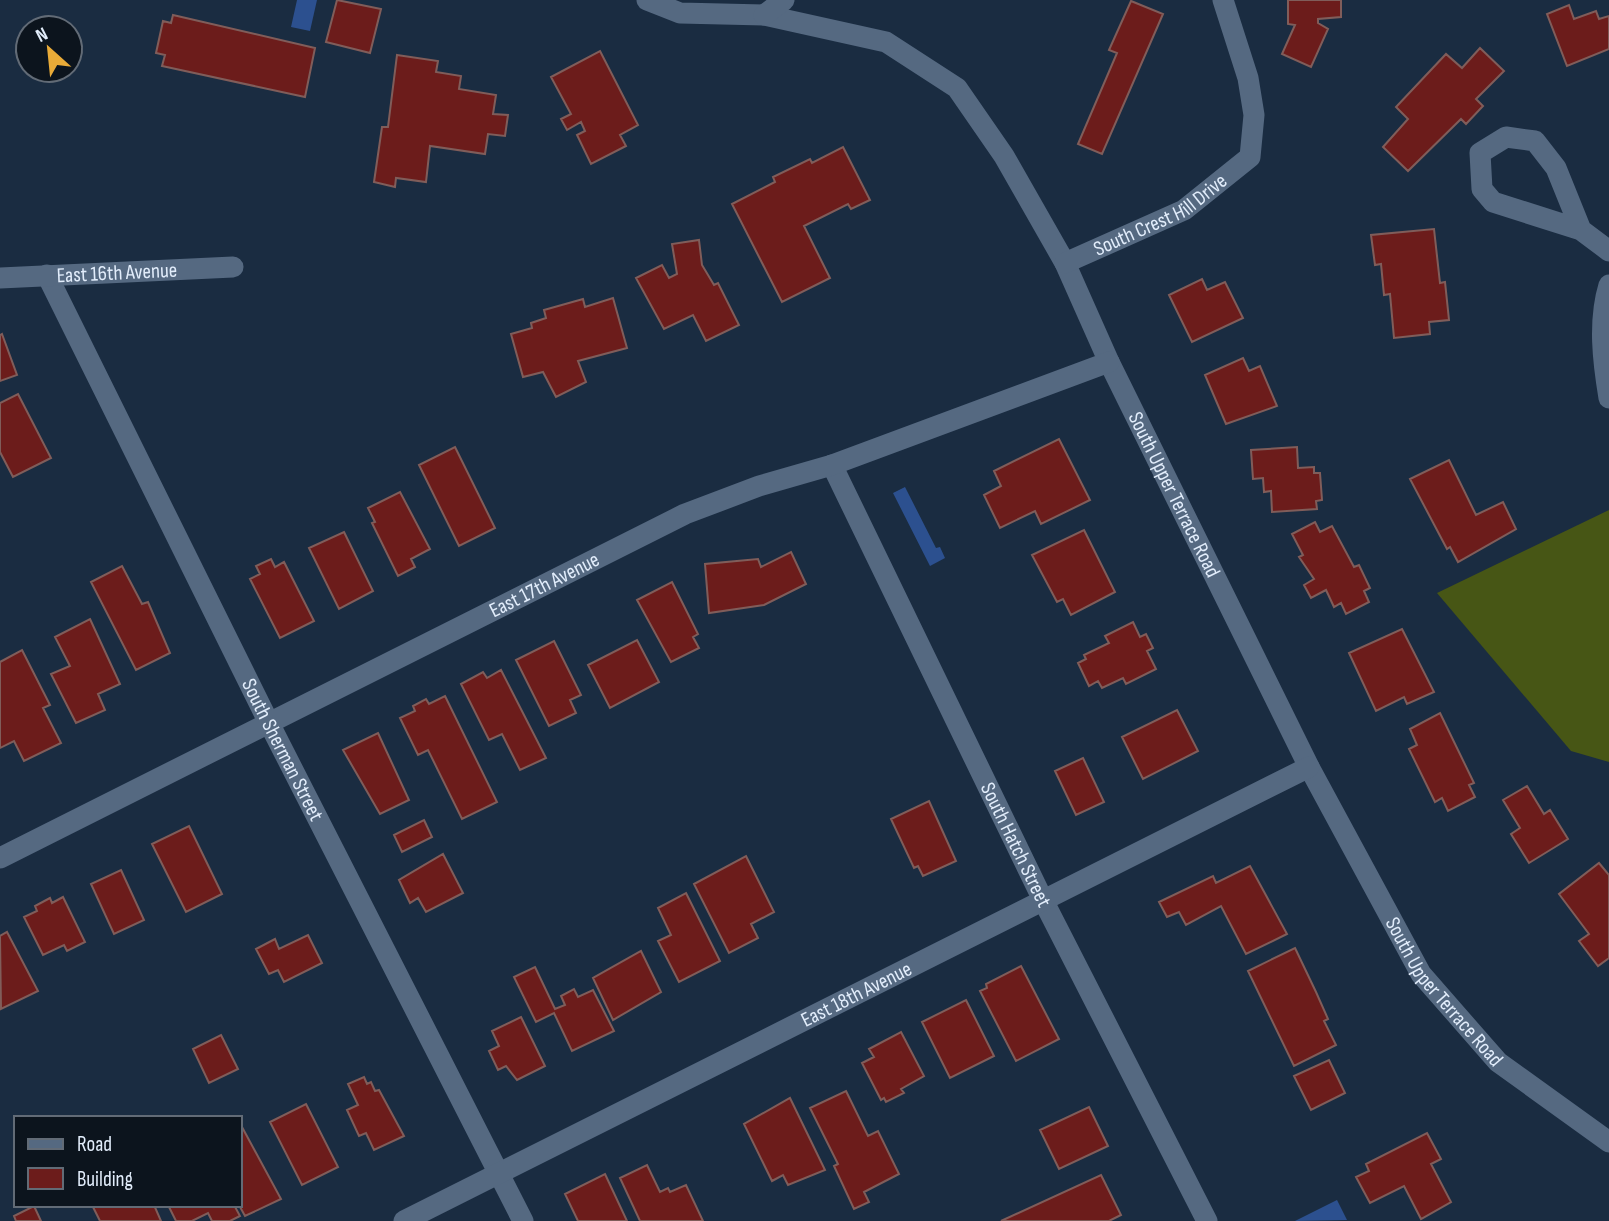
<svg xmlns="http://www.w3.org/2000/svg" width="1609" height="1221" font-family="'Sofia Sans Condensed',sans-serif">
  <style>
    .forest { fill: #475615 }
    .water { fill: #2c508f }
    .building { fill: #6c1c1b; stroke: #805d5a; stroke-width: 2 }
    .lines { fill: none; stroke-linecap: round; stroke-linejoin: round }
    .minor { stroke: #556981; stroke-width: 21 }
    .labels { text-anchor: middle; stroke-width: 7; stroke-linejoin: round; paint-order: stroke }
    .street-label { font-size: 21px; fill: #e2edfb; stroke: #0c141d }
  </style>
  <rect width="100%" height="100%" fill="#1a2c41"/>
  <!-- forest -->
  <path class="forest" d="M 1609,510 L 1609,762 L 1571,751 L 1437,593 Z"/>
  <!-- water -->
  <path class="water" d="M 297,0 L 317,0 L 310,31 L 291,27 Z
    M 905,487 L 936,548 L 940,547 L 945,558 L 930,566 L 893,493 Z
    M 1337,1200 L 1347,1220 L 1295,1221 Z"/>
  <!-- building -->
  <path class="building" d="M 337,0 L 381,9 L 370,53 L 326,42 Z
    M 1288,0 L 1341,0 L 1341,17 L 1318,19 L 1318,23 L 1328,29 L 1311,67 L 1282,54 L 1295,25 L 1288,24 Z
    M 1131,1 L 1163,14 L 1102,154 L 1078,144 L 1117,53 L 1109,50 Z
    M 1569,5 L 1574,19 L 1596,11 L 1599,19 L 1609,16 L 1609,49 L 1567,66 L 1547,14 Z
    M 173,15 L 315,48 L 305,97 L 162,66 L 165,55 L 156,53 L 163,21 L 171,23 Z
    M 1480,48 L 1504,71 L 1476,99 L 1483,106 L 1466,124 L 1461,119 L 1408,171 L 1383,147 L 1408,119 L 1396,107 L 1446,54 L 1462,68 Z
    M 600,51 L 638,125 L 620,135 L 626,146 L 591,164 L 577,135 L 585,131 L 581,122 L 567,130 L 561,119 L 571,114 L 551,77 Z
    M 397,55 L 438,61 L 436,72 L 461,76 L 459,89 L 496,95 L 493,114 L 508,115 L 505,136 L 488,134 L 485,154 L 430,146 L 426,182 L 396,178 L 395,187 L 374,182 L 382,127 L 388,127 Z
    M 843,147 L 870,200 L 851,209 L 848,204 L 804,226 L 830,278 L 782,302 L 732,204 L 775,182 L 773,177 L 810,159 L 812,163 Z
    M 1434,229 L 1440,283 L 1445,282 L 1449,320 L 1429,322 L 1430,334 L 1394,338 L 1390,294 L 1384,295 L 1381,264 L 1375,265 L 1371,235 Z
    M 699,240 L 702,265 L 714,285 L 718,283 L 739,325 L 706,341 L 693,315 L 664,329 L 636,278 L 662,265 L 669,278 L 677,274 L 672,244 Z
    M 1202,279 L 1207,290 L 1225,282 L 1243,318 L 1192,342 L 1169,295 Z
    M 613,298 L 627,348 L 578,361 L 586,382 L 556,397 L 543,372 L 523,377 L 511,334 L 532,328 L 531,323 L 546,318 L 544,310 L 583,299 L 585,307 Z
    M 2,334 L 17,375 L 0,381 L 0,335 Z
    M 1243,358 L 1249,371 L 1260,366 L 1277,406 L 1226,424 L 1205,375 Z
    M 18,394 L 51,458 L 13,477 L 0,452 L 0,403 Z
    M 1059,439 L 1090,500 L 1041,524 L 1035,511 L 1000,528 L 984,495 L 1001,486 L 994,471 Z
    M 455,447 L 495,528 L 459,546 L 419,465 Z
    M 1297,447 L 1298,468 L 1314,467 L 1314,473 L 1320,473 L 1322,500 L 1316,501 L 1317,509 L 1272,512 L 1271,491 L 1264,492 L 1263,478 L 1253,479 L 1251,450 Z
    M 1449,460 L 1476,515 L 1503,502 L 1516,529 L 1458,562 L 1450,547 L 1447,549 L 1410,479 Z
    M 400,492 L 430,549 L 411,559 L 415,567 L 398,576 L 372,523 L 375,522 L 368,508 Z
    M 1315,522 L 1320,532 L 1332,526 L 1354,567 L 1359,565 L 1370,588 L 1364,591 L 1369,602 L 1346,614 L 1341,603 L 1334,607 L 1326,590 L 1311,598 L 1304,585 L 1314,579 L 1299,557 L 1303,555 L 1292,534 Z
    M 1084,530 L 1115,592 L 1071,615 L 1063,599 L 1057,602 L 1032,555 Z
    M 344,532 L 373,591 L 339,609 L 309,548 Z
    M 791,552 L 806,584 L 764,605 L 709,613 L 705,564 L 758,559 L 761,567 Z
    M 271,559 L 275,567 L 284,562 L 314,621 L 280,638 L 250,579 L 260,574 L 256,566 Z
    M 122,566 L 142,604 L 148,602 L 170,653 L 136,670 L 91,582 Z
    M 672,582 L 698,634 L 693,637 L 699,648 L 671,662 L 637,600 Z
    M 90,619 L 120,684 L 98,694 L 105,710 L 76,723 L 51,674 L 70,666 L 55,637 Z
    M 1133,622 L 1140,637 L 1146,634 L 1153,648 L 1147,651 L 1156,669 L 1126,684 L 1123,678 L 1102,688 L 1098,681 L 1089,686 L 1078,663 L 1086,659 L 1084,655 L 1109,643 L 1105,636 Z
    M 1402,629 L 1434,692 L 1407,704 L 1404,697 L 1376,711 L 1349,653 Z
    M 637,640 L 659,682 L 610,708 L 588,665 Z
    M 554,641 L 581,695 L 570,700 L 576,713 L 549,726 L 516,660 Z
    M 22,650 L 50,705 L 43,708 L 61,743 L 24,761 L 14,741 L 0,748 L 0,662 Z
    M 501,670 L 546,758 L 520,770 L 502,734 L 489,740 L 461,684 L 483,672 L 487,678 Z
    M 445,696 L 497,802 L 462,819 L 428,750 L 418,755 L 400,718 L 415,711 L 413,706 L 426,699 L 429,704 Z
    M 1177,710 L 1198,751 L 1143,779 L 1122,737 Z
    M 1440,713 L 1474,783 L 1469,785 L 1475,797 L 1448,811 L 1442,798 L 1435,802 L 1409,749 L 1417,745 L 1410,729 Z
    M 378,733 L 409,800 L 380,814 L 343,750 Z
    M 1083,758 L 1104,802 L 1076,815 L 1055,771 Z
    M 1527,786 L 1544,814 L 1550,810 L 1568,839 L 1529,863 L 1511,834 L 1520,828 L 1503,800 Z
    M 929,801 L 956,861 L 923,876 L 918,866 L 914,868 L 891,819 Z
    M 424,820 L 432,837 L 402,852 L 394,835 Z
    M 189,826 L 222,894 L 186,912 L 152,844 Z
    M 443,854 L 463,893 L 426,912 L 418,898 L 410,903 L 399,880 Z
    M 746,856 L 774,912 L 751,924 L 758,938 L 729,953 L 694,884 Z
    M 1599,863 L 1609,875 L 1609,958 L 1598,966 L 1579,941 L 1589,934 L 1559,894 Z
    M 1250,866 L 1287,934 L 1246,954 L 1221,906 L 1186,925 L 1179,912 L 1167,917 L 1159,902 L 1213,876 L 1216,883 Z
    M 121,870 L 144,920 L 114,934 L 91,884 Z
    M 686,893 L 720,961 L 679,982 L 658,941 L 671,935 L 658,908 Z
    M 63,897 L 85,942 L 67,951 L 64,945 L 43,955 L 24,917 L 37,911 L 35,906 L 50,898 L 52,903 Z
    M 7,932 L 38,991 L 1,1009 L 0,936 Z
    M 308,935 L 322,963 L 284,982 L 278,970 L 269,974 L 256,949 L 275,939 L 279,949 Z
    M 1295,948 L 1316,992 L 1328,1019 L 1324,1021 L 1336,1045 L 1294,1066 L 1248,971 Z
    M 641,951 L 661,992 L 613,1020 L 593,978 Z
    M 1021,966 L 1059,1039 L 1016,1061 L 980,991 L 987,988 L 986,984 Z
    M 535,967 L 555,1009 L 565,1005 L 561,996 L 574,989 L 578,997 L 593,990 L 614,1031 L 572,1051 L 554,1013 L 536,1022 L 514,977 Z
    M 966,1000 L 994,1056 L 950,1078 L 922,1022 Z
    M 521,1017 L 545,1066 L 517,1080 L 506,1066 L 498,1070 L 489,1051 L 499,1046 L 492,1031 Z
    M 901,1032 L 924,1076 L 901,1089 L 904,1093 L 886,1102 L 884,1098 L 881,1100 L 862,1063 L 874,1057 L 869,1049 Z
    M 221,1035 L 238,1069 L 209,1083 L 193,1049 Z
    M 1329,1060 L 1345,1093 L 1311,1110 L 1294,1076 Z
    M 364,1077 L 367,1084 L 371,1082 L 375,1091 L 379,1090 L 404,1136 L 374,1150 L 366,1133 L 359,1136 L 347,1110 L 358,1105 L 348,1084 Z
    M 846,1091 L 868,1136 L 878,1131 L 899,1174 L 864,1192 L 869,1202 L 854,1209 L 834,1166 L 838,1164 L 810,1108 Z
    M 790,1098 L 825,1170 L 788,1185 L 783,1175 L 772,1181 L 744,1124 Z
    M 306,1104 L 338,1167 L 302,1185 L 270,1122 Z
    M 1089,1107 L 1108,1146 L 1059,1169 L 1040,1130 Z
    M 242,1127 L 281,1199 L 245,1216 L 239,1205 L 240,1129 Z
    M 1427,1133 L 1441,1159 L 1431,1164 L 1451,1202 L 1421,1219 L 1404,1186 L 1370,1203 L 1356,1177 L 1369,1171 L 1366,1164 Z
    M 647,1165 L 660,1192 L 668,1188 L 670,1192 L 686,1185 L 703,1221 L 640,1221 L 620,1178 Z
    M 605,1174 L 627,1221 L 578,1221 L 565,1194 Z
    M 1101,1175 L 1121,1215 L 1109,1221 L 1001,1221 Z
    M 92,1205 L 154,1205 L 161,1221 L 100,1221 Z
    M 168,1205 L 234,1205 L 240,1216 L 230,1221 L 212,1221 L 208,1213 L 192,1221 L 176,1221 Z
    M 34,1206 L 41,1221 L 16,1221 L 14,1216 Z"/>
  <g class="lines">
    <!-- minor -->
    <g class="minor">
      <path id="s1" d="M 647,0 L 680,13 L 764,15 L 886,42 L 957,88 L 1004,156 L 1065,263 L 1109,362 L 1309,767 L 1421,974 L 1498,1062 L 1609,1142"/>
      <path d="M 764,15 L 784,0"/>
      <path d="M 1581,230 L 1556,168 L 1535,141 L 1506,137 L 1480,153 L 1482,189 L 1493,202 L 1581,230 L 1609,251"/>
      <path id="s2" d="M 1065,263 L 1184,210 L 1250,157 L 1254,115 L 1248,78 L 1223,0"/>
      <path id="s3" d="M 47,275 L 269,723 L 523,1221"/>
      <path id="s4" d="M 0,278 L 233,267"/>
      <path d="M 1609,285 C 1598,321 1603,362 1609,398"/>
      <path id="s5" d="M 832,465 L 1043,900 L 1207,1221"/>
      <path id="s6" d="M 0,858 L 685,514 L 759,486 L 832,465 L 1109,362"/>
      <path id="s7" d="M 404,1221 L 1309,767"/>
    </g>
  </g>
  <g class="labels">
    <!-- street labels -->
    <g class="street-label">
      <text dy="7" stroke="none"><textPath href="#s2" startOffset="107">South Crest Hill Drive</textPath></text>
      <text dy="7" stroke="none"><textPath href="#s4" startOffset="117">East 16th Avenue</textPath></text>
      <text dy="7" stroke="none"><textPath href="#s1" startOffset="791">South Upper Terrace Road</textPath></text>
      <text dy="7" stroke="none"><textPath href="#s6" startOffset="609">East 17th Avenue</textPath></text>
      <text dy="7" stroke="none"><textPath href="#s3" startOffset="530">South Sherman Street</textPath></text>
      <text dy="7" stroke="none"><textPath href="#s5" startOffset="422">South Hatch Street</textPath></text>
      <text dy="7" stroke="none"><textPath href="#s1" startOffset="1358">South Upper Terrace Road</textPath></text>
      <text dy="7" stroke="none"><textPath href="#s7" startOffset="506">East 18th Avenue</textPath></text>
    </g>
  </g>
  <!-- legend -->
  <rect x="14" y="1116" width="228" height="91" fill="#0c141d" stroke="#626b76" stroke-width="2"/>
  <rect x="28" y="1139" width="35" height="10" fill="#556981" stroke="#626b76" stroke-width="2"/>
  <text x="77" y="1151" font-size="21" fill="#e2edfb">Road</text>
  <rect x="28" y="1168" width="35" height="21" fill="#6c1c1b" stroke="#626b76" stroke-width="2"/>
  <text x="77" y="1186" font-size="21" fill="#e2edfb">Building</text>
  <!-- north arrow -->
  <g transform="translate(49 49) rotate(333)"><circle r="33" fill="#0c141d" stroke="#626b76" stroke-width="2"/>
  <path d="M0-5L12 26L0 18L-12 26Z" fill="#e9ab38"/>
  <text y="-10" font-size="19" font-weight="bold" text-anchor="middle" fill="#e2edfb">N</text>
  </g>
</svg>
